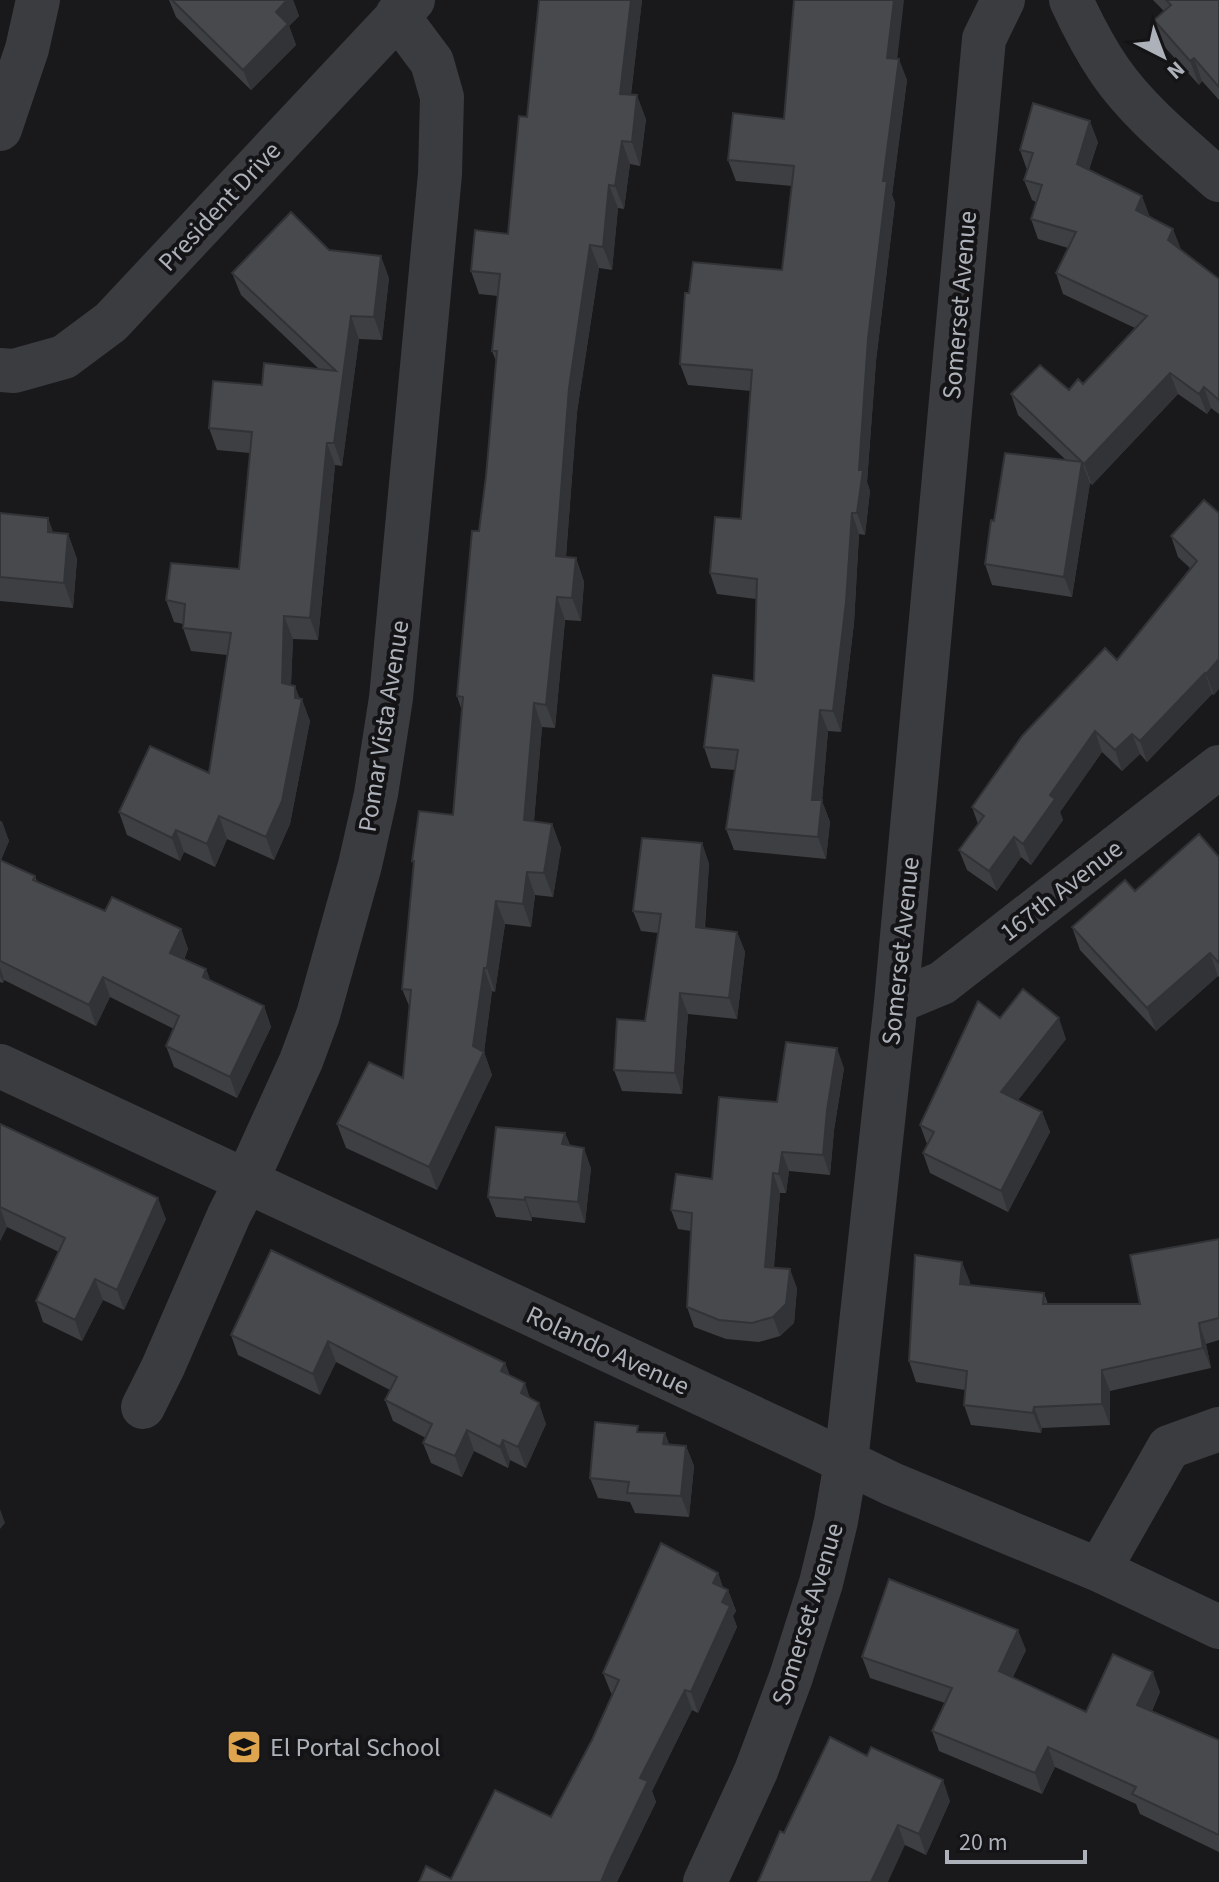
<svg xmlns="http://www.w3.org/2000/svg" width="1219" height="1882" font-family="'Source Sans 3',sans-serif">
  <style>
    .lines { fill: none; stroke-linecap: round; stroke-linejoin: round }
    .minor { stroke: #3b3c40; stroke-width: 44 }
    .wall { fill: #3e3f42 }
    .shaded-wall { fill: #323336 }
    .building { fill: #48494d; stroke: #323336; stroke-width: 2 }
    .labels { text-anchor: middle; stroke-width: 8; stroke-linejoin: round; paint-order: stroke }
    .street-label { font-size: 26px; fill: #adb1b9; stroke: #141416 }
    .poi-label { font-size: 26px; fill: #adb1b9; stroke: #141416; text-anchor: start }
  </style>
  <rect width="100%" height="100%" fill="#19191b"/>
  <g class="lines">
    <!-- minor -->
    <path class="minor" d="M 1071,0 C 1082,24 1095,49 1110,71 C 1139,113 1181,146 1219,180
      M 0,129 L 27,49 L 38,0
      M 0,370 L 14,371 L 64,357 L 111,322 L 413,0
      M 896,1002 L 942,983 L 1219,767
      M 0,1066 L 805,1442 L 892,1484 L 1099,1570 L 1219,1627
      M 143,1407 L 163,1367 L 229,1215 L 246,1182 L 301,1061 L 318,1015 L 360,865 L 376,794 L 391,698 L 440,174 L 442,97 L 432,62 L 397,15
      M 1099,1570 L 1169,1447 L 1219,1429
      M 705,1882 L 756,1771 L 791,1677 L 821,1583 L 836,1521 L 846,1462 L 896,1002 L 984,39 L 1003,0"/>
  </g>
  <!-- wall -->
  <path class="wall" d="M 169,0 L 293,0 L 299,16 L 289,26 L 296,45 L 251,90 L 176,17 Z
    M 539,0 L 642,0 L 631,95 L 646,119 L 640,166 L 630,164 L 624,209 L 618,208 L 612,270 L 599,268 L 577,412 L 566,557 L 576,558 L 584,582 L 581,621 L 565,620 L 555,728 L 542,727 L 534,821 L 552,824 L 561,848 L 553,897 L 535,895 L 531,927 L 505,924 L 495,992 L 492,991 L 484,1052 L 492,1075 L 437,1190 L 346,1148 L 337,1124 L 403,1078 L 410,1008 L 402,989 L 414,865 L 412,861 L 453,815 L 462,711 L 457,696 L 486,476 L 496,361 L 492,351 L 498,296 L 479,294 L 471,271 L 508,234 L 527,117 Z
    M 1153,0 L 1219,0 L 1219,100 L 1202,81 L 1199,85 L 1162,44 L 1154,20 L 1164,11 Z
    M 898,59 L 907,80 L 892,195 L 895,203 L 876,361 L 867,482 L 870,491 L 865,535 L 859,534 L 854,623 L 841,732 L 828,731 L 822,801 L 830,822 L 826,859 L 734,850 L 726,829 L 735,770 L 711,768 L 704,747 L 754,681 L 756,599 L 717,594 L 710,573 L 741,519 L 751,391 L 688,385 L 680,364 L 689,293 L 782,270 L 792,186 L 736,181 L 728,160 L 784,119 Z
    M 1098,142 L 1089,170 L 1150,217 L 1180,250 L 1219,279 L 1219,414 L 1211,408 L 1207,414 L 1178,394 L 1092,485 L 1090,483 L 1072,597 L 992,585 L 985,564 L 994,521 L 1066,460 L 1018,415 L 1011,394 L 1069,390 L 1083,384 L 1135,328 L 1063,294 L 1056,273 L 1068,248 L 1038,239 L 1031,219 L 1036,202 L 1032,200 L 1024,180 L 1027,170 L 1020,150 Z
    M 329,250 L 389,278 L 382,340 L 359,339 L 342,466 L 335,465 L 318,640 L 293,639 L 291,685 L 300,698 L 310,721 L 290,824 L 274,860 L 227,839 L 215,867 L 184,852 L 180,861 L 127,835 L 119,812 L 209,773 L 227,655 L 191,651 L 183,628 L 183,624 L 174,622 L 166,600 L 239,569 L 250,453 L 217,450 L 209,428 L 262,385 L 319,369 L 241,295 L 232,273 Z
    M 1204,500 L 1214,695 L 1212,694 L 1147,762 L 1140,754 L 1122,771 L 1102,752 L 1060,812 L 1063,820 L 1031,865 L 1021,857 L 997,891 L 967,870 L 959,850 L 978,824 L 972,807 L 1117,660 L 1190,568 L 1178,557 L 1171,536 Z
    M 0,513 L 48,518 L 53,533 L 68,534 L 77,559 L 73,608 L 0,601 Z
    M 0,820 L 9,841 L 1,860 L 35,876 L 37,881 L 105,911 L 181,929 L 188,949 L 184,960 L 206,969 L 210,980 L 264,1006 L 271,1027 L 237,1098 L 174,1067 L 166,1046 L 174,1029 L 110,997 L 96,1026 L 4,980 L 3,983 L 0,982 Z
    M 702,843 L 709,864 L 705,928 L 737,932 L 745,952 L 737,1019 L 688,1014 L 682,1094 L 622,1091 L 614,1070 L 645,1021 L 658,933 L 641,931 L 633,911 Z
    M 1219,857 L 1219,977 L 1218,976 L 1156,1031 L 1080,950 L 1072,927 L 1135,891 Z
    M 1000,1018 L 1066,1039 L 1018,1100 L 1042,1112 L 1050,1132 L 1008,1212 L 930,1173 L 923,1153 L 927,1144 L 920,1125 Z
    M 844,1068 L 834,1130 L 830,1175 L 789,1171 L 786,1193 L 780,1193 L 774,1267 L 797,1288 L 794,1323 L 780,1336 L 759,1342 L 726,1339 L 694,1327 L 687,1307 L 691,1231 L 678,1229 L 671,1210 L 712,1179 L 777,1102 Z
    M 0,1124 L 166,1219 L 124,1310 L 103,1300 L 82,1341 L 43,1322 L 36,1301 L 59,1252 L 7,1227 L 0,1241 Z
    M 565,1133 L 570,1145 L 591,1168 L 585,1223 L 532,1217 L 532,1221 L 496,1217 L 488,1197 Z
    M 1219,1239 L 1219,1340 L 1206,1344 L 1211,1368 L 1110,1391 L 1110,1425 L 1042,1428 L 1041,1433 L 971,1425 L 964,1405 L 965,1390 L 916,1382 L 909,1361 L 970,1282 L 970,1285 L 1044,1293 L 1048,1304 L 1140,1304 Z
    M 271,1250 L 505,1363 L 510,1376 L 531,1398 L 546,1424 L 526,1468 L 510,1460 L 508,1468 L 474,1451 L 462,1477 L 431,1463 L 423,1443 L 426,1438 L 393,1421 L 385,1400 L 390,1390 L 336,1362 L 320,1395 L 238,1355 L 231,1335 Z
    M 640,1432 L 665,1433 L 669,1444 L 686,1446 L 694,1466 L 689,1517 L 635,1513 L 630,1502 L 598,1498 L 590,1478 Z
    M 718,1573 L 723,1588 L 728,1590 L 736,1611 L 733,1616 L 737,1627 L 698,1713 L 692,1710 L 652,1791 L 656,1802 L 617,1882 L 419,1882 L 451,1879 L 551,1817 L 592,1740 L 612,1694 L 611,1693 L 603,1673 Z
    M 1026,1650 L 1013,1677 L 1086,1712 L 1160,1692 L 1152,1711 L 1219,1740 L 1219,1852 L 1140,1814 L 1136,1804 L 1055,1767 L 1042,1794 L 939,1751 L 932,1731 L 945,1703 L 870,1678 L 862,1657 Z
    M 950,1801 L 926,1855 L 905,1845 L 784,1833 Z"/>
  <!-- shaded-wall -->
  <path class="shaded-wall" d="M 287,0 L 293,0 L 299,16 L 289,26 L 296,45 L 251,90 L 243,70 L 276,12 Z
    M 631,0 L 642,0 L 628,117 L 620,94 Z
    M 894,0 L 904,0 L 895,79 L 887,58 Z
    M 1194,58 L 1202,81 L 1199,85 L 1190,61 Z
    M 899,59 L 907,80 L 892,195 L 895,203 L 876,361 L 867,482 L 870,491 L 865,535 L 857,513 L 859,470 L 868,339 L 883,181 Z
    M 637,95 L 646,119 L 640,166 L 632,142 Z
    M 1090,121 L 1098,142 L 1084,184 L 1077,164 Z
    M 622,141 L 630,164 L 624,209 L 615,186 Z
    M 609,185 L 618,208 L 612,270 L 603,247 Z
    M 1142,196 L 1150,217 L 1136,210 Z
    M 1173,229 L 1181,249 L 1175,261 L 1168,240 Z
    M 590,245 L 599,268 L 577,412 L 564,580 L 556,556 L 569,388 Z
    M 381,256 L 389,278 L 382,340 L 374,317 Z
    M 351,316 L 359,339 L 342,466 L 334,443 Z
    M 1170,373 L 1178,394 L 1092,485 L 1084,464 Z
    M 1204,387 L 1211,408 L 1207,414 L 1199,394 Z
    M 327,443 L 335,465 L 318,640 L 310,618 Z
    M 1082,462 L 1090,483 L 1072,597 L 1064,577 Z
    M 852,513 L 859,534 L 854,623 L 841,732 L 833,711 Z
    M 48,518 L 57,543 L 48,532 Z
    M 68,534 L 77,559 L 73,608 L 64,583 Z
    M 576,558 L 584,582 L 581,621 L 572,598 Z
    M 557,597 L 565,620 L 555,728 L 546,705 Z
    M 284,616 L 293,639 L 290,705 L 282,683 Z
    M 1219,659 L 1219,689 L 1214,695 L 1206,674 Z
    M 1205,673 L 1212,694 L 1147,762 L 1140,741 Z
    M 295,686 L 301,702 L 302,699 L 310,721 L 290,824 L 274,860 L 266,837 L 295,698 Z
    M 534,703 L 542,727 L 532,843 L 524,820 Z
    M 820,710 L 828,731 L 822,801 L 830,822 L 826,859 L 818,837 L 812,800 Z
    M 1095,731 L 1102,752 L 1060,812 L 1063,820 L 1031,865 L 1023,844 L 1050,795 Z
    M 1132,734 L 1140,754 L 1122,771 L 1115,750 Z
    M 219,816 L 227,839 L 215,867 L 207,844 Z
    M 2,821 L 9,841 L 0,861 L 0,824 Z
    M 552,824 L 561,848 L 553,897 L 544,873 Z
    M 176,830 L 184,852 L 180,861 L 172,838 Z
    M 1014,837 L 1021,857 L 997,891 L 989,871 Z
    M 702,843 L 709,864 L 703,948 L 696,927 Z
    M 527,872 L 535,895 L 531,927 L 523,904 Z
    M 496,901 L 505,924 L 495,992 L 487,968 Z
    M 181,929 L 188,949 L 177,974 L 170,953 Z
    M 737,932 L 745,952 L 737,1019 L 729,998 Z
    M 1210,953 L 1218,976 L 1156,1031 L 1147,1008 Z
    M 0,967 L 4,980 L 3,983 L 0,976 Z
    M 484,968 L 492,991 L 484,1052 L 492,1075 L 437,1190 L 429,1167 L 473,1046 Z
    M 206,969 L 214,990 L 203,977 Z
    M 103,977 L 110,997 L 96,1026 L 89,1005 Z
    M 680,993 L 688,1014 L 682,1094 L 675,1073 Z
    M 264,1006 L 271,1027 L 237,1098 L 230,1077 Z
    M 1059,1018 L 1066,1039 L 1008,1113 L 1001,1092 Z
    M 837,1048 L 844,1068 L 834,1130 L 830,1175 L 823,1155 L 827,1110 Z
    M 1042,1112 L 1050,1132 L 1008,1212 L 1001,1191 Z
    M 565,1133 L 572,1153 L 562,1144 Z
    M 584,1148 L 591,1168 L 585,1223 L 578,1202 Z
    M 782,1152 L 789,1171 L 786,1193 L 779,1174 Z
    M 773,1173 L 780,1193 L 772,1286 L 765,1267 Z
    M 525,1197 L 532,1217 L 532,1221 L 525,1200 Z
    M 158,1198 L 166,1219 L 124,1310 L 117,1290 Z
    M 0,1207 L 7,1227 L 0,1241 Z
    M 962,1262 L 970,1282 L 968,1305 L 960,1284 Z
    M 790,1269 L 797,1288 L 794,1323 L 780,1336 L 773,1317 Z
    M 95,1279 L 103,1300 L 82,1341 L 75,1320 Z
    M 1199,1323 L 1206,1344 L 1211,1368 L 1203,1348 Z
    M 328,1341 L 336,1362 L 320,1395 L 313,1374 Z
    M 505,1363 L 513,1383 L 501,1371 Z
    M 1102,1370 L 1110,1391 L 1110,1425 L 1102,1404 Z
    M 525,1383 L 532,1404 L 521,1393 Z
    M 539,1403 L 546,1424 L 526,1468 L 518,1447 Z
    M 1034,1407 L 1042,1428 L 1041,1433 L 1033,1413 Z
    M 467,1430 L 474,1451 L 462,1477 L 455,1456 Z
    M 665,1433 L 672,1454 L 663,1444 Z
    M 503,1440 L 510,1460 L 508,1468 L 500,1447 Z
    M 686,1446 L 694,1466 L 689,1517 L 681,1496 Z
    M 0,1509 L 5,1523 L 0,1529 Z
    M 718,1573 L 725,1593 L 713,1583 Z
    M 728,1590 L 736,1611 L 733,1616 L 737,1627 L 698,1713 L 691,1692 L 722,1602 Z
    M 1018,1630 L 1026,1650 L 1006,1691 L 999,1671 Z
    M 1153,1672 L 1160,1692 L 1145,1725 L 1137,1705 Z
    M 685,1690 L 692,1710 L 652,1791 L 656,1802 L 617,1882 L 601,1882 L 640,1778 Z
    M 1048,1747 L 1055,1767 L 1042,1794 L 1035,1773 Z
    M 943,1780 L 950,1801 L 926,1855 L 919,1834 Z
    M 898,1825 L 905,1845 L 888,1882 L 871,1882 Z"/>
  <!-- building -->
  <path class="building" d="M 172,0 L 287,0 L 276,12 L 288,24 L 243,70 Z
    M 539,0 L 631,0 L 620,94 L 637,95 L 632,142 L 622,141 L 615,186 L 609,185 L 603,247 L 590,245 L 569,388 L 556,556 L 576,558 L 572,598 L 557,597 L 546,705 L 534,703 L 524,820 L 552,824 L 544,873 L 527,872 L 523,904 L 496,901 L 487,968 L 484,968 L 473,1046 L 484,1052 L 429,1167 L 337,1124 L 369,1062 L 403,1078 L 411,990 L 402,989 L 414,861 L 412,861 L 419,811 L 453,815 L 463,697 L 457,696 L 472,531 L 479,531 L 486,476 L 497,351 L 492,351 L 500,274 L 471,271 L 475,230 L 508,234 L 519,116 L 527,117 Z
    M 794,0 L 894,0 L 887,58 L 899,59 L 883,181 L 887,181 L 868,339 L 859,470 L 863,470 L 857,513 L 852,513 L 846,602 L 833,711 L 820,710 L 812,800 L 822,800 L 818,837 L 726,829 L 738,750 L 704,747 L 713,675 L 754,681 L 757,579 L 710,573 L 715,517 L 741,519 L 752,370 L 680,364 L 685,293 L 689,293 L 693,262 L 782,270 L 794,166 L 728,160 L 733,113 L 784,119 Z
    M 1166,0 L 1219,0 L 1219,87 L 1194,58 L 1190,61 L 1154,20 L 1171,5 Z
    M 1033,103 L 1090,121 L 1077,164 L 1142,196 L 1136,210 L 1173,229 L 1168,240 L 1219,279 L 1219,400 L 1204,387 L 1199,394 L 1170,373 L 1084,464 L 1082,462 L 1064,577 L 985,564 L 991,520 L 994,521 L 1005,453 L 1082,462 L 1011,394 L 1040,365 L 1069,390 L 1078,379 L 1083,384 L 1147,316 L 1056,273 L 1076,232 L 1031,219 L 1042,185 L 1024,180 L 1033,153 L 1020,150 Z
    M 291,212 L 329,250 L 381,256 L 374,317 L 351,316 L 334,443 L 327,443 L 310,618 L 284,616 L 282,683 L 295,686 L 295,698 L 302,699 L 282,801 L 266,837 L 219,816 L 207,844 L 176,830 L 172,838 L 119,812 L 150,746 L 209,773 L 231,633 L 183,628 L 185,604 L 166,600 L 171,563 L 239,569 L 252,432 L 209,428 L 213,381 L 262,385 L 264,363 L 336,371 L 232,273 Z
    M 1204,500 L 1219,513 L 1219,659 L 1206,674 L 1205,673 L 1140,741 L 1132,734 L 1115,750 L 1095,731 L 1050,795 L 1055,799 L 1023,844 L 1014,837 L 989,871 L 959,850 L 984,816 L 972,807 L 1022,736 L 1105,648 L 1117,660 L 1197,561 L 1171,536 Z
    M 0,513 L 48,518 L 48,532 L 68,534 L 64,583 L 0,577 Z
    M 1199,834 L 1219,857 L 1219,963 L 1210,953 L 1147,1008 L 1072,927 L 1125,880 L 1135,891 Z
    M 642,838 L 702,843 L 696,927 L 737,932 L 729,998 L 680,993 L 675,1073 L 614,1070 L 617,1019 L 645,1021 L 661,914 L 633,911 Z
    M 0,860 L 35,876 L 33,880 L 105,911 L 112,897 L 181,929 L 170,953 L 206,969 L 203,977 L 264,1006 L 230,1077 L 166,1046 L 179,1016 L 103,977 L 89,1005 L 0,961 Z
    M 1023,989 L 1059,1018 L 1001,1092 L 1042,1112 L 1001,1191 L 923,1153 L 934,1132 L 920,1125 L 978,1001 L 1000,1018 Z
    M 786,1042 L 837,1048 L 827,1110 L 823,1155 L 782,1152 L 779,1174 L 773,1173 L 765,1267 L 790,1269 L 786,1304 L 773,1317 L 752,1323 L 719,1320 L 687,1307 L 692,1213 L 671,1210 L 676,1174 L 712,1179 L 719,1097 L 777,1102 Z
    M 0,1124 L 158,1198 L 117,1290 L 95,1279 L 75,1320 L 36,1301 L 65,1238 L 0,1207 Z
    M 496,1127 L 565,1133 L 562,1144 L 584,1148 L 578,1202 L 525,1197 L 525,1200 L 488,1197 Z
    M 1219,1239 L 1219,1318 L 1199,1323 L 1203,1348 L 1102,1370 L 1102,1404 L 1034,1407 L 1033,1413 L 964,1405 L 967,1371 L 909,1361 L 915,1255 L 962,1262 L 960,1284 L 1044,1293 L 1043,1304 L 1140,1304 L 1130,1255 Z
    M 271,1250 L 505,1363 L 501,1371 L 525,1383 L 521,1393 L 539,1403 L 518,1447 L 503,1440 L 500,1447 L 467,1430 L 455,1456 L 423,1443 L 432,1424 L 385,1400 L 397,1377 L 328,1341 L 313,1374 L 231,1335 Z
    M 595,1422 L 638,1426 L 637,1432 L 665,1433 L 663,1444 L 686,1446 L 681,1496 L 627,1493 L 629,1482 L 590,1478 Z
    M 661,1543 L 718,1573 L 713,1583 L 728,1590 L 722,1602 L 730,1606 L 691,1692 L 685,1690 L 640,1778 L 648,1781 L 611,1858 L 601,1882 L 419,1882 L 426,1866 L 451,1879 L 495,1790 L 551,1817 L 592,1740 L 619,1680 L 603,1673 Z
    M 889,1579 L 1018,1630 L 999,1671 L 1086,1712 L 1113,1654 L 1153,1672 L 1137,1705 L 1219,1740 L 1219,1835 L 1132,1794 L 1136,1787 L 1048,1747 L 1035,1773 L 932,1731 L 952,1688 L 862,1657 Z
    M 830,1737 L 867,1756 L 871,1747 L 943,1780 L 919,1834 L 898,1825 L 871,1882 L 758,1882 L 780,1831 L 784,1833 Z"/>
  <!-- icons -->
  <defs>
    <g id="school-square" transform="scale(1.8)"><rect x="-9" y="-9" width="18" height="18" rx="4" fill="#dea54e" stroke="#141416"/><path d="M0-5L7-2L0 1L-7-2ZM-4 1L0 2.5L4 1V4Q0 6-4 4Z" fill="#111"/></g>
  </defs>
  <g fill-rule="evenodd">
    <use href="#school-square" x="244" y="1747"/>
  </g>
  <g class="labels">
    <!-- street labels -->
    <g class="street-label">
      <text transform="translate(219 206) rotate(-47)" y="9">President Drive</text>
      <text transform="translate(959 305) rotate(-85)" y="9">Somerset Avenue</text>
      <text transform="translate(383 726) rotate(-81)" y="9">Pomar Vista Avenue</text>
      <text transform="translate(1061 890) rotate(-38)" y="9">167th Avenue</text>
      <text transform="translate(900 951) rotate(-84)" y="9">Somerset Avenue</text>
      <text transform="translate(608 1350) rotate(25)" y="9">Rolando Avenue</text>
      <text transform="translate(807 1614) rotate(-73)" y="9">Somerset Avenue</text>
    </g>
    <!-- poi labels -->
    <g class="poi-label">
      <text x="270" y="1756">El Portal School</text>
    </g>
  </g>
  <!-- north arrow -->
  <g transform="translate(1163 56) rotate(138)" stroke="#141416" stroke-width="6" paint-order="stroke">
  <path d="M0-6L14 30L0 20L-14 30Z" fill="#adb1b9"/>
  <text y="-12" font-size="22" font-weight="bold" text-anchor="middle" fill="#adb1b9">N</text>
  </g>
  <!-- scale -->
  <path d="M947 1850v12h138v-12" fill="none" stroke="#adb1b9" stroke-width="4"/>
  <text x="959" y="1850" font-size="24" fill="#adb1b9" stroke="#141416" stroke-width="6" paint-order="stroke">20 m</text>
</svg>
